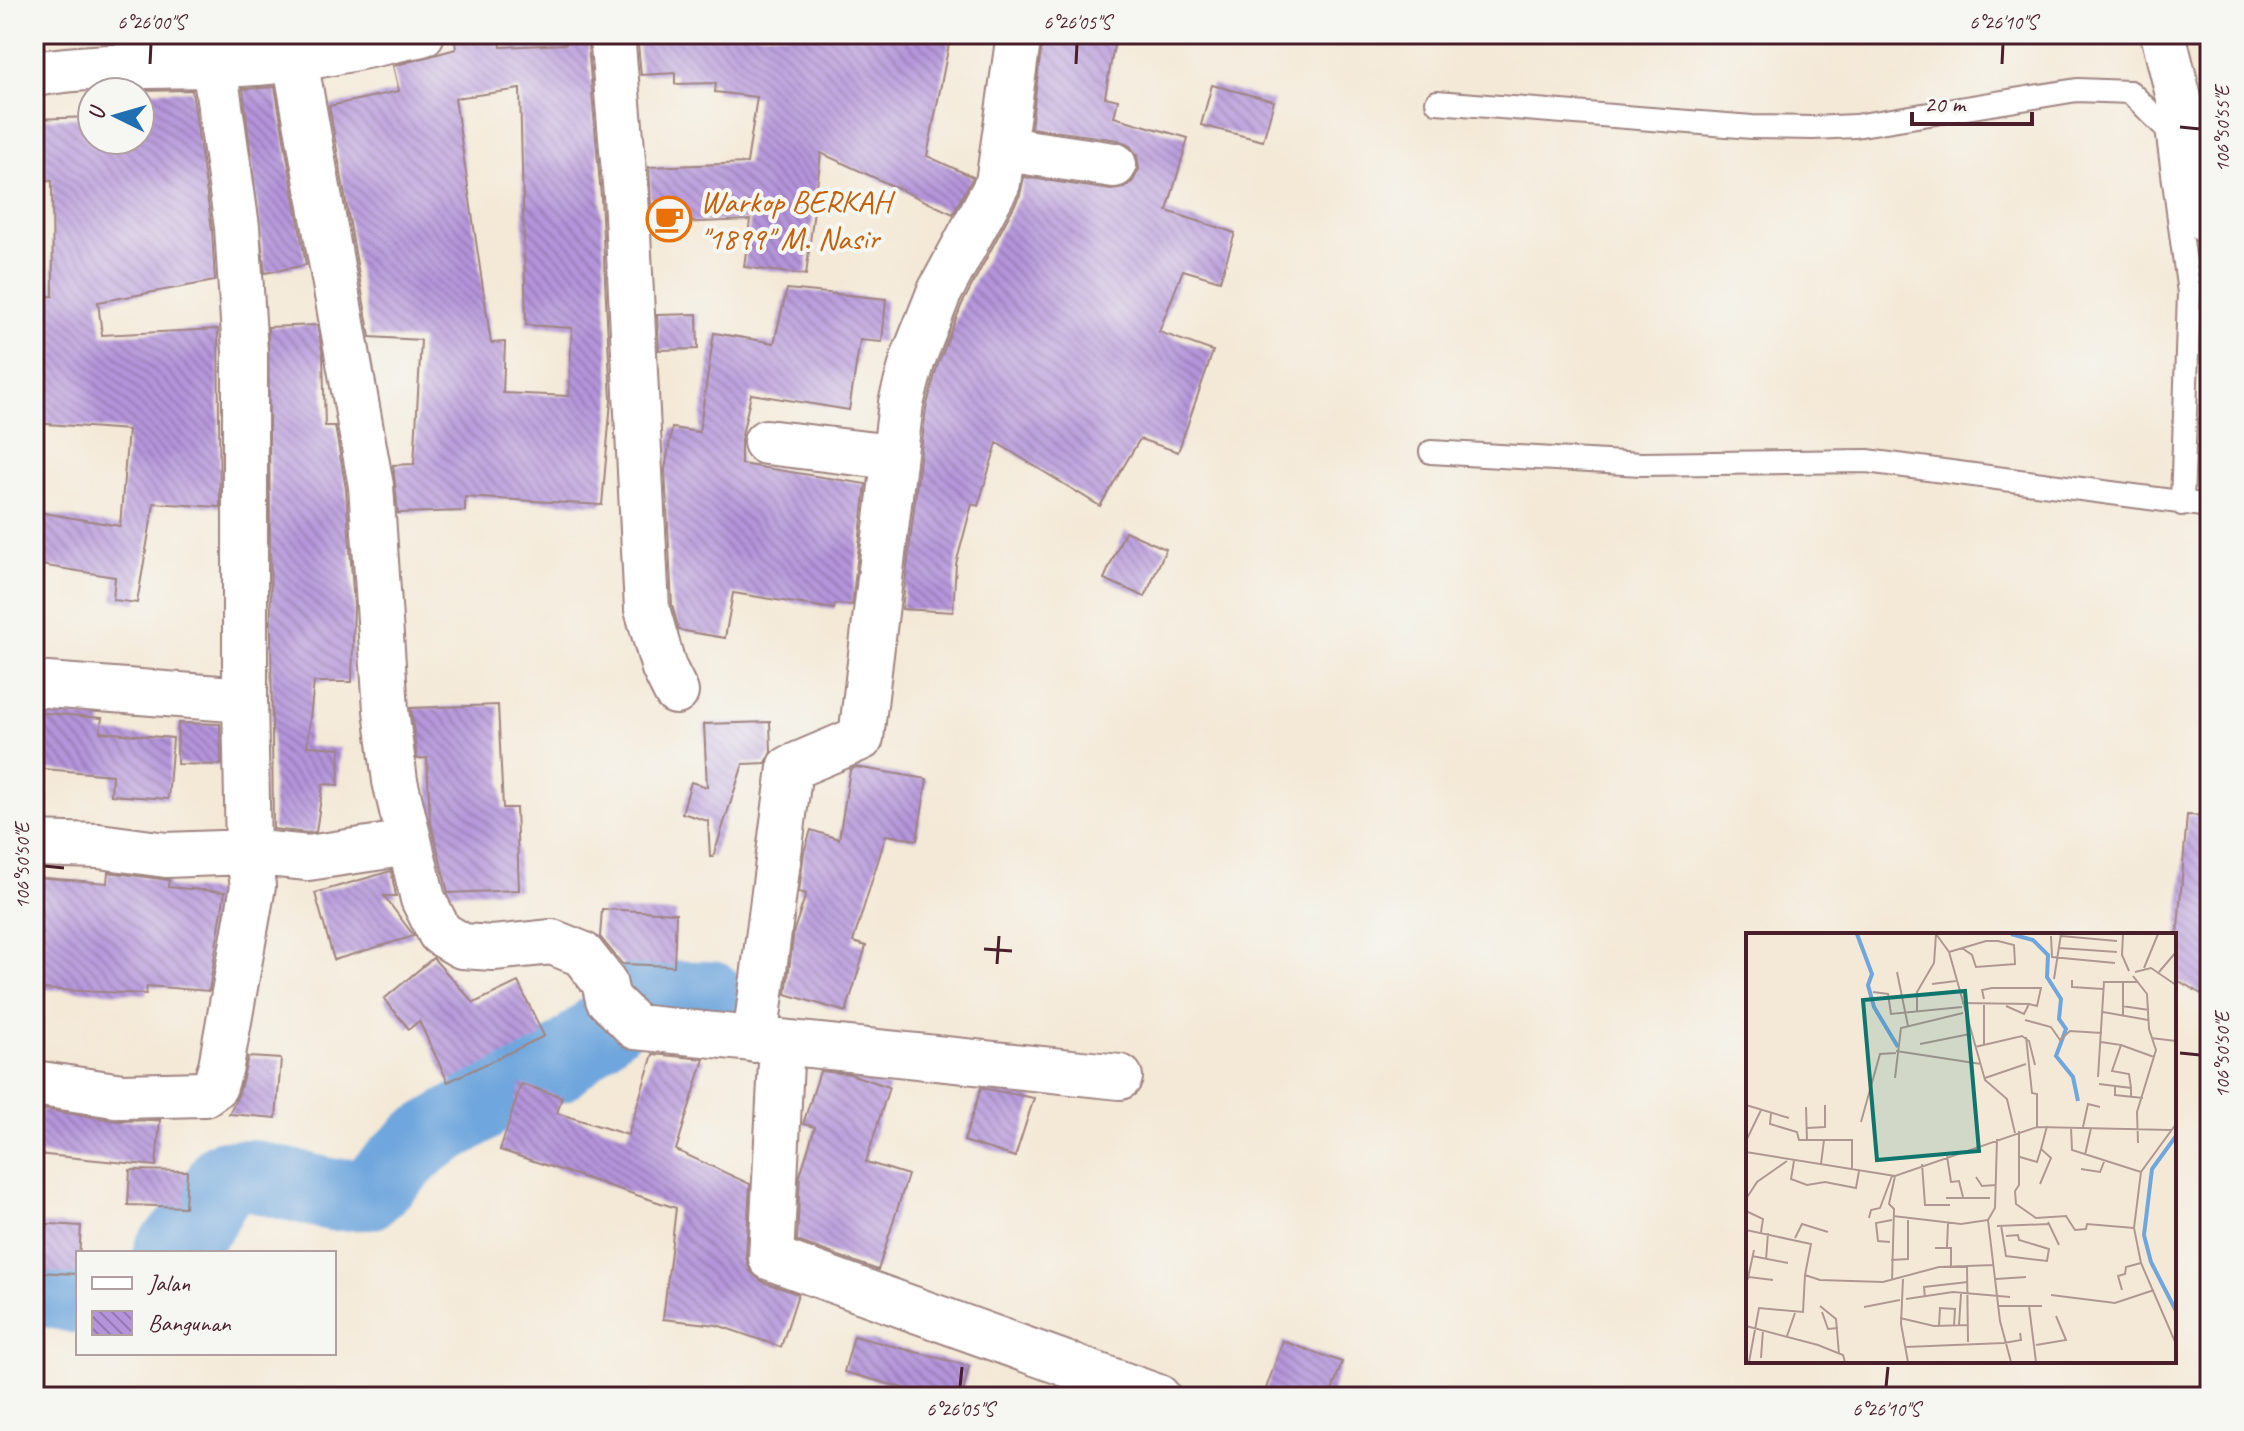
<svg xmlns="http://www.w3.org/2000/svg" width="2244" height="1431" font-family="Caveat,sans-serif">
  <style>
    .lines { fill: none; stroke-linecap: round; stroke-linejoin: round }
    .river { stroke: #6ea6dd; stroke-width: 72 }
    .building { fill: url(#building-back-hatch); fill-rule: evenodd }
    .service-casing { stroke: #9f8481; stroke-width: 26 }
    .minor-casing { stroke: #9f8481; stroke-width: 48 }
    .tertiary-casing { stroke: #9f8481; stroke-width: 48 }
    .service { stroke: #fff; stroke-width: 22 }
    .minor { stroke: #fff; stroke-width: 44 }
    .tertiary { stroke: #fff; stroke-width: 44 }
    .ticks { fill: none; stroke: #4a1f2b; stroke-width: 3 }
    .labels { text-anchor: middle; stroke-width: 8; stroke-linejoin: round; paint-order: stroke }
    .food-label { font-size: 32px; fill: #c56008; stroke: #f6f6f2; text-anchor: start }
    .inset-river { fill: none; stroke: #6ea6dd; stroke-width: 4 }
    .inset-road { fill: none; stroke: #b09892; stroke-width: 2 }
    .view { fill: #0f766e; fill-opacity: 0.15; stroke: #0f766e; stroke-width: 4 }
    .inset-edge { fill: none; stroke: #4a1f2b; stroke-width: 4 }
    .neatline { fill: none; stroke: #4a1f2b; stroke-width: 3 }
    .ticks-label { font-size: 20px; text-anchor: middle; fill: #4a1f2b }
  </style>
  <defs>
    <pattern id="building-back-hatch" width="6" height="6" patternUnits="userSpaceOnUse" patternTransform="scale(2)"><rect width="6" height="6" fill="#b494da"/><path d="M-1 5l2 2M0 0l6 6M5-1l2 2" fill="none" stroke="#9478b1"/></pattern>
  </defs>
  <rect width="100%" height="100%" fill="#f6f6f2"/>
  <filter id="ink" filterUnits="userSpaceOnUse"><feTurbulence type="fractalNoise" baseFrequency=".0125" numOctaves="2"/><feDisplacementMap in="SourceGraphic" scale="16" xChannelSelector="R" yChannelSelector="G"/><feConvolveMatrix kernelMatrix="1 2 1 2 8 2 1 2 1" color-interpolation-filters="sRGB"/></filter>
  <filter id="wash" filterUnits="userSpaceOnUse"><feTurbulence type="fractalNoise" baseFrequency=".006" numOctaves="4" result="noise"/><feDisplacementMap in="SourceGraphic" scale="32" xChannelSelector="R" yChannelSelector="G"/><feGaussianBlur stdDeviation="1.8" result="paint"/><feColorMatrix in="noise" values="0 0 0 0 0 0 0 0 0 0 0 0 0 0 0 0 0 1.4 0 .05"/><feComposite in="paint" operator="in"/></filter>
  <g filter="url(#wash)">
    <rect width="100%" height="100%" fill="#f4e9d7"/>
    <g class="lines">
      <!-- river -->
      <path class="river" d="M 169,1253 L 201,1219 L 225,1176 L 249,1175 L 332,1195 L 368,1194 L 422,1141 L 477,1109 L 494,1081 L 512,1064 L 556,1067 L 641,996 L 711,997
        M 34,1288 L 78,1298"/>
    </g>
    <g id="blocks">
      <!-- building -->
      <path class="building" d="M 192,34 L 245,34 L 245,39 L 192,40 Z
        M 454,34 L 500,34 L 501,47 L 566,44 L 566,34 L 587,34 L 601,197 L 611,401 L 602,505 L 465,497 L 465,511 L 398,513 L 393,465 L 414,464 L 421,340 L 370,337 L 329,106 L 399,91 L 393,66 L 456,49 ZM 520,89 L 526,325 L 572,328 L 569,396 L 503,393 L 505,342 L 491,343 L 455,98 Z
        M 637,34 L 951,34 L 927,156 L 973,177 L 953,214 L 821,153 L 806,275 L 744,267 L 750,220 L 652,224 L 649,167 L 747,163 L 757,97 L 715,92 L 716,83 L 675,84 L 675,73 L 641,75 Z
        M 1043,34 L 1116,34 L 1105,97 L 1118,100 L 1114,117 L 1188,138 L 1167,211 L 1235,233 L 1220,281 L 1183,270 L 1159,332 L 1213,351 L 1178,452 L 1140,439 L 1100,506 L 997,443 L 978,506 L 972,504 L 956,564 L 953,612 L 902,609 L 926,408 L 937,367 L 962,304 L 1020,195 L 1024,177 L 1111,190 L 1124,188 L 1133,181 L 1139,169 L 1137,155 L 1130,146 L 1118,140 L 1031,128 Z
        M 1212,85 L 1274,101 L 1263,141 L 1201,125 Z
        M 275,87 L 306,265 L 265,273 L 243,89 Z
        M 192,90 L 212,230 L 215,281 L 98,302 L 102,335 L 218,329 L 220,507 L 154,503 L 137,603 L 113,600 L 115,577 L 34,564 L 38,512 L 120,526 L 128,430 L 34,423 L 34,297 L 53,296 L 52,181 L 34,181 L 34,119 L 92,117 L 92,140 L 140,140 L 138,91 Z
        M 787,289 L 886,299 L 882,342 L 860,340 L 849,410 L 751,394 L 741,440 L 741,464 L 866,484 L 852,605 L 835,604 L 834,609 L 733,593 L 725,638 L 679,630 L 672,605 L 665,470 L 672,428 L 699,432 L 714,333 L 774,343 Z
        M 697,314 L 698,349 L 659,350 L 657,315 Z
        M 317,325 L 323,356 L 325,426 L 335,426 L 346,489 L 354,606 L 352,682 L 314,682 L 307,746 L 340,748 L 338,785 L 323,784 L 316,832 L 307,833 L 273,829 L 268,327 Z
        M 1125,531 L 1166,549 L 1145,597 L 1104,579 Z
        M 498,705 L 503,808 L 516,808 L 519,890 L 448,893 L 430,819 L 427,758 L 417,759 L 411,708 Z
        M 34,712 L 102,718 L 100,732 L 173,738 L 168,799 L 111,795 L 112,775 L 34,768 Z
        M 770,722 L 771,752 L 766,763 L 743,764 L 713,857 L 710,857 L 708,821 L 682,813 L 691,782 L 707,787 L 704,724 Z
        M 178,723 L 220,724 L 221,765 L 177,764 Z
        M 856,767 L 927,779 L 917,840 L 886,835 L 853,942 L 866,946 L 846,1012 L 786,994 L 794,930 L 806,894 L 799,892 L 804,852 L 811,830 L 839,839 L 850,770 Z
        M 2187,815 L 2210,816 L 2210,999 L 2174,978 Z
        M 391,871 L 396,896 L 384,896 L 414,936 L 334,960 L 315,893 Z
        M 108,872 L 169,880 L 168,887 L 225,892 L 209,991 L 147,986 L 146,994 L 40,989 L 42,932 L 34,931 L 34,877 L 107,883 Z
        M 602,909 L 676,913 L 674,966 L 622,964 L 600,937 Z
        M 433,958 L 474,1003 L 518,982 L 544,1036 L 448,1082 L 419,1021 L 409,1029 L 384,999 Z
        M 653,1054 L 704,1059 L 676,1150 L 750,1184 L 746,1257 L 750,1271 L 763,1282 L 798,1294 L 781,1347 L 717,1325 L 663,1319 L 676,1208 L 500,1150 L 521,1084 L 562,1097 L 557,1113 L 628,1135 Z
        M 248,1057 L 281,1059 L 276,1118 L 229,1114 L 239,1093 Z
        M 820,1071 L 850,1074 L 889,1087 L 866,1162 L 908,1175 L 878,1270 L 797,1241 L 800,1175 L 815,1127 L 803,1124 Z
        M 981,1088 L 1034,1098 L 1015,1157 L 964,1141 Z
        M 41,1109 L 118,1121 L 160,1120 L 156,1166 L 37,1154 Z
        M 130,1170 L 187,1171 L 185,1207 L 128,1205 Z
        M 34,1223 L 81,1226 L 78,1274 L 34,1272 Z
        M 854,1336 L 969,1366 L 962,1397 L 937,1397 L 844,1372 Z
        M 1283,1341 L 1342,1362 L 1330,1397 L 1263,1397 Z"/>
    </g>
  </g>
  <g filter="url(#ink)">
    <use href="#blocks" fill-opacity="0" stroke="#9f8481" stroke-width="2"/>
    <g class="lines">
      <!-- service casing -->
      <g class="service-casing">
        <path id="service" d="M 1437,102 L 1752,127 L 1813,128 L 1855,126 L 2077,90 L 2130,92 L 2167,129 L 2189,293 L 2182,504
          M 1431,452 L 1641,464 L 1867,461 L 2210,506"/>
      </g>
      <!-- minor casing -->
      <g class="minor-casing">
        <path id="minor" d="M 612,34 L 626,195 L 647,609 L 664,668 L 676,692
          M 295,59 L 371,486 L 386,710 L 395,781 L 423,899 L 440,933 L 462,946 L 493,948 L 552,942 L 582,954 L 604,982 L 608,999 L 636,1027 L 1120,1077
          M 164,64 L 168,34
          M 1005,149 L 1114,165
          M 766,442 L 892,457
          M 34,684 L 245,700
          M 34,844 L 99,846 L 166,855 L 248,852 L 308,858 L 409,843
          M 755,1040 L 790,768 L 861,738 L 901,403 L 913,359 L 939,293 L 998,183 L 1019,34
          M 782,1043 L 771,1258 L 1158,1397
          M 34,1083 L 122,1096 L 204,1094 L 215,1086 L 221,1066 L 253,886 L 248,852 L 245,700 L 245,352 L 237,227 L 214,64"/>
      </g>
      <!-- tertiary casing -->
      <g class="tertiary-casing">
        <path id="tertiary" d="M 2163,34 L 2210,223
          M 34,74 C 103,63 172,67 241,64 C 302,62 363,46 422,34"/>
      </g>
      <!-- service -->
      <use href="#service" class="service"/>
      <!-- minor -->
      <use href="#minor" class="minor"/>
      <!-- tertiary -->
      <use href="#tertiary" class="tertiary"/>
    </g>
  </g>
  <!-- ticks -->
  <path class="ticks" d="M 150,64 L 151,44M 1076,64 L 1077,44M 2002,64 L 2003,44M 2180,127 L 2200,129M 44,866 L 64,868M 984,949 L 1012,951M 997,964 L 999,936M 2180,1053 L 2200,1055M 960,1387 L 962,1367M 1886,1387 L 1888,1367"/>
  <!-- icons -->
  <defs>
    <g id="cafe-ring" transform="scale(2.3)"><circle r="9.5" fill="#f6f6f2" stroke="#e8710a" stroke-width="1.5"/><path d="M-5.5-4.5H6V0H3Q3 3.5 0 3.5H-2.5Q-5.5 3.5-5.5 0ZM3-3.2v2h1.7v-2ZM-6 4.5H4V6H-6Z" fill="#e8710a"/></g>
  </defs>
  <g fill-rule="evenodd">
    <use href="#cafe-ring" x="669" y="219"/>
  </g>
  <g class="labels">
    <!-- food labels -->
    <g class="food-label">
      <text x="700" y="212">Warkop BERKAH<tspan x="700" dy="37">"1899" M. Nasir</tspan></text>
    </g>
  </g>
  <!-- overview -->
  <g transform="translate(1746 933)">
    <rect width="430" height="430" fill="#f4e9d7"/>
    <path class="inset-river" d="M 111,1 L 126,41 L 122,52 L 128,74 L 152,114M 265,1 L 287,7 L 302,22 L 301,44 L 315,66 L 313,86 L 320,96 L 310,123 L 327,144 L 332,168M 430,203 L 406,236 L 398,302 L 405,329 L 430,378"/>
    <path class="inset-road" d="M 190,1 L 203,19 L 239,147 L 261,166 L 269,200M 377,1 L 376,22 L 383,38M 305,3 L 306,24 L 369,30M 315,3 L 371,8M 313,15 L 371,19M 203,19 L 240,8 L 252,8 L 268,12 L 269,31 L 230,34 L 226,22 L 216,15M 398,35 L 412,1M 151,39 L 162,93M 389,39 L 405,35 L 430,52M 413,39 L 430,19M 387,43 L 401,61 L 403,96 L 410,117 L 391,179 L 392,210M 308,46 L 315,1M 326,47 L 326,54 L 357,56M 186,51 L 210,48M 127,59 L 142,61 L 145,81 L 216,74M 238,66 L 236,57 L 246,55 L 295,55 L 291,73 L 283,71 L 278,81 L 260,73M 216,70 L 284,71M 238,72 L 238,111M 376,73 L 403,77M 357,79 L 402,87M 171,80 L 171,59 L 188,30 L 190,1M 377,82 L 377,49M 279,87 L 305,94 L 314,107 L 324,98 L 356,100M 280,104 L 286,160 L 291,161 L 291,194M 405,105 L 430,108M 355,109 L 375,112 L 366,138 L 383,141 L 385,155M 174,111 L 224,101M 375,112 L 408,124M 229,114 L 276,103 L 283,108 L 289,132M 150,118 L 235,131M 352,144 L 358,49 L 392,49M 149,145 L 155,95 L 217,80M 239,145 L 280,131M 353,151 L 385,155 L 385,164M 369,153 L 369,162 L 397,165M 0,172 L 43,185M 60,174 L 61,208M 25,180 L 24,191 L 51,199 L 53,207 L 106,207 L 106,236M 115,189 L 134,121 L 150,120M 430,191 L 395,239 L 388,295 L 395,330 L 430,411M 325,194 L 326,217 L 395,239M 337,194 L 342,171 L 354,174M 61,195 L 79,194 L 79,172M 251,206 L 249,275 L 242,287 L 254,388 L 265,429M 0,208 L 15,177M 0,219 L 149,243 L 291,194 L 425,197M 339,222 L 345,195M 201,223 L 205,249 L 213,248 L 217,264M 274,224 L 291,229 L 295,216M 48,228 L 45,246 L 61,252 L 79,249 L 110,255 L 113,238M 75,231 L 78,207M 176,231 L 179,272 L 204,272M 335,236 L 354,239 L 358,229M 230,244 L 236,253 L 250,252M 294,251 L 305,225 L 295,216 L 301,193M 269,258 L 270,271 L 290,285 L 320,283 L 329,297 L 340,296 L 341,291 L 388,295M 269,258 L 273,252 L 273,198M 200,265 L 244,265M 0,266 L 11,249 L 41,228M 0,278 L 17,286 L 15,299M 147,283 L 215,291 L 242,287M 123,285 L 125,277 L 134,275 L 146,243M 302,289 L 313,312M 255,292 L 260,323 L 301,328 L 303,316 L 273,307 L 272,302 L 260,303M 251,293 L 304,291M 0,297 L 65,311 L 59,342 L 74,347 L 137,349 L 193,334 L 248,332M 49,305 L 56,291 L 82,299M 144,309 L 132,308 L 130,290 L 146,287M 201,314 L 202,290M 189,315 L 205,315 L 205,333M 6,323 L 42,330M 20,327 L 22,300M 145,327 L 162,326 L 162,287M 221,332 L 222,409M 2,345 L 8,317M 157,346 L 155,391 L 162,429M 250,346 L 280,344M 146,348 L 148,276 L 143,271 L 149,243M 0,349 L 3,344 L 27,347M 376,357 L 372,343 L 379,341 L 380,334 L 395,330M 305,362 L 369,370 L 408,357M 179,365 L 178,354 L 222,349M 160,366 L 207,359 L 264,364M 74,373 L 90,386 L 93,421M 252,373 L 296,373M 283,373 L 290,429M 118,374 L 154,367M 76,379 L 82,396 L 92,395M 154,385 L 188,393 L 222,392M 213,392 L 215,361M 0,393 L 72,412 L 97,422 L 99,429M 193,393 L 194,375 L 209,376 L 208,392M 41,403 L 49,380M 290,412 L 320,407 L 310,383M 159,414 L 258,410 L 275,407 L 274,400M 15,425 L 17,397M 3,429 L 13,375 L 57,379 L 59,342"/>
    <path class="view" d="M 219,58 L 233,218 L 131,227 L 117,67 Z"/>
    <rect width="430" height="430" class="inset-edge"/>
  </g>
  <!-- margin -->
  <rect width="2244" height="1431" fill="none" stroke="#f6f6f2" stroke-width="88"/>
  <!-- legend -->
  <rect x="76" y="1251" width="260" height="104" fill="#f6f6f2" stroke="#b1a0a2" stroke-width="2"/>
  <rect x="92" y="1277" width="40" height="12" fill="#ffffff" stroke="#b1a0a2" stroke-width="2"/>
  <text x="148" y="1291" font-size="24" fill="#4a1f2b">Jalan</text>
  <rect x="92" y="1311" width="40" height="24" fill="url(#building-back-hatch)" stroke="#b1a0a2" stroke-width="2"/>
  <text x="148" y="1331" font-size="24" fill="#4a1f2b">Bangunan</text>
  <!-- north arrow -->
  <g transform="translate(116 116) rotate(275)"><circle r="38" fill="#f6f6f2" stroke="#b1a0a2" stroke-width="2"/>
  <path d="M0-6L14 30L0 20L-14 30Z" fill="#1f6fb2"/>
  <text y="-12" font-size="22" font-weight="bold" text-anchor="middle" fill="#4a1f2b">U</text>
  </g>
  <!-- scale -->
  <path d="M1912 112v12h120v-12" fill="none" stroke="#4a1f2b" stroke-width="4"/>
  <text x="1924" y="112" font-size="24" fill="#4a1f2b" stroke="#f6f6f2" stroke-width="6" paint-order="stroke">20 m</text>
  <rect x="44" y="44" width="2156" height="1343" class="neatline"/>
  <g class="ticks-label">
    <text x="151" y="29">6°26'00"S</text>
    <text x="1077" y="29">6°26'05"S</text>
    <text x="2003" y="29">6°26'10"S</text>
    <text transform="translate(2222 129) rotate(-90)" y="7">106°50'55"E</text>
    <text transform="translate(22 866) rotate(-90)" y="7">106°50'50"E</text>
    <text transform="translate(2222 1055) rotate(-90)" y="7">106°50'50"E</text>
    <text x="960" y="1416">6°26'05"S</text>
    <text x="1886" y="1416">6°26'10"S</text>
  </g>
</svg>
